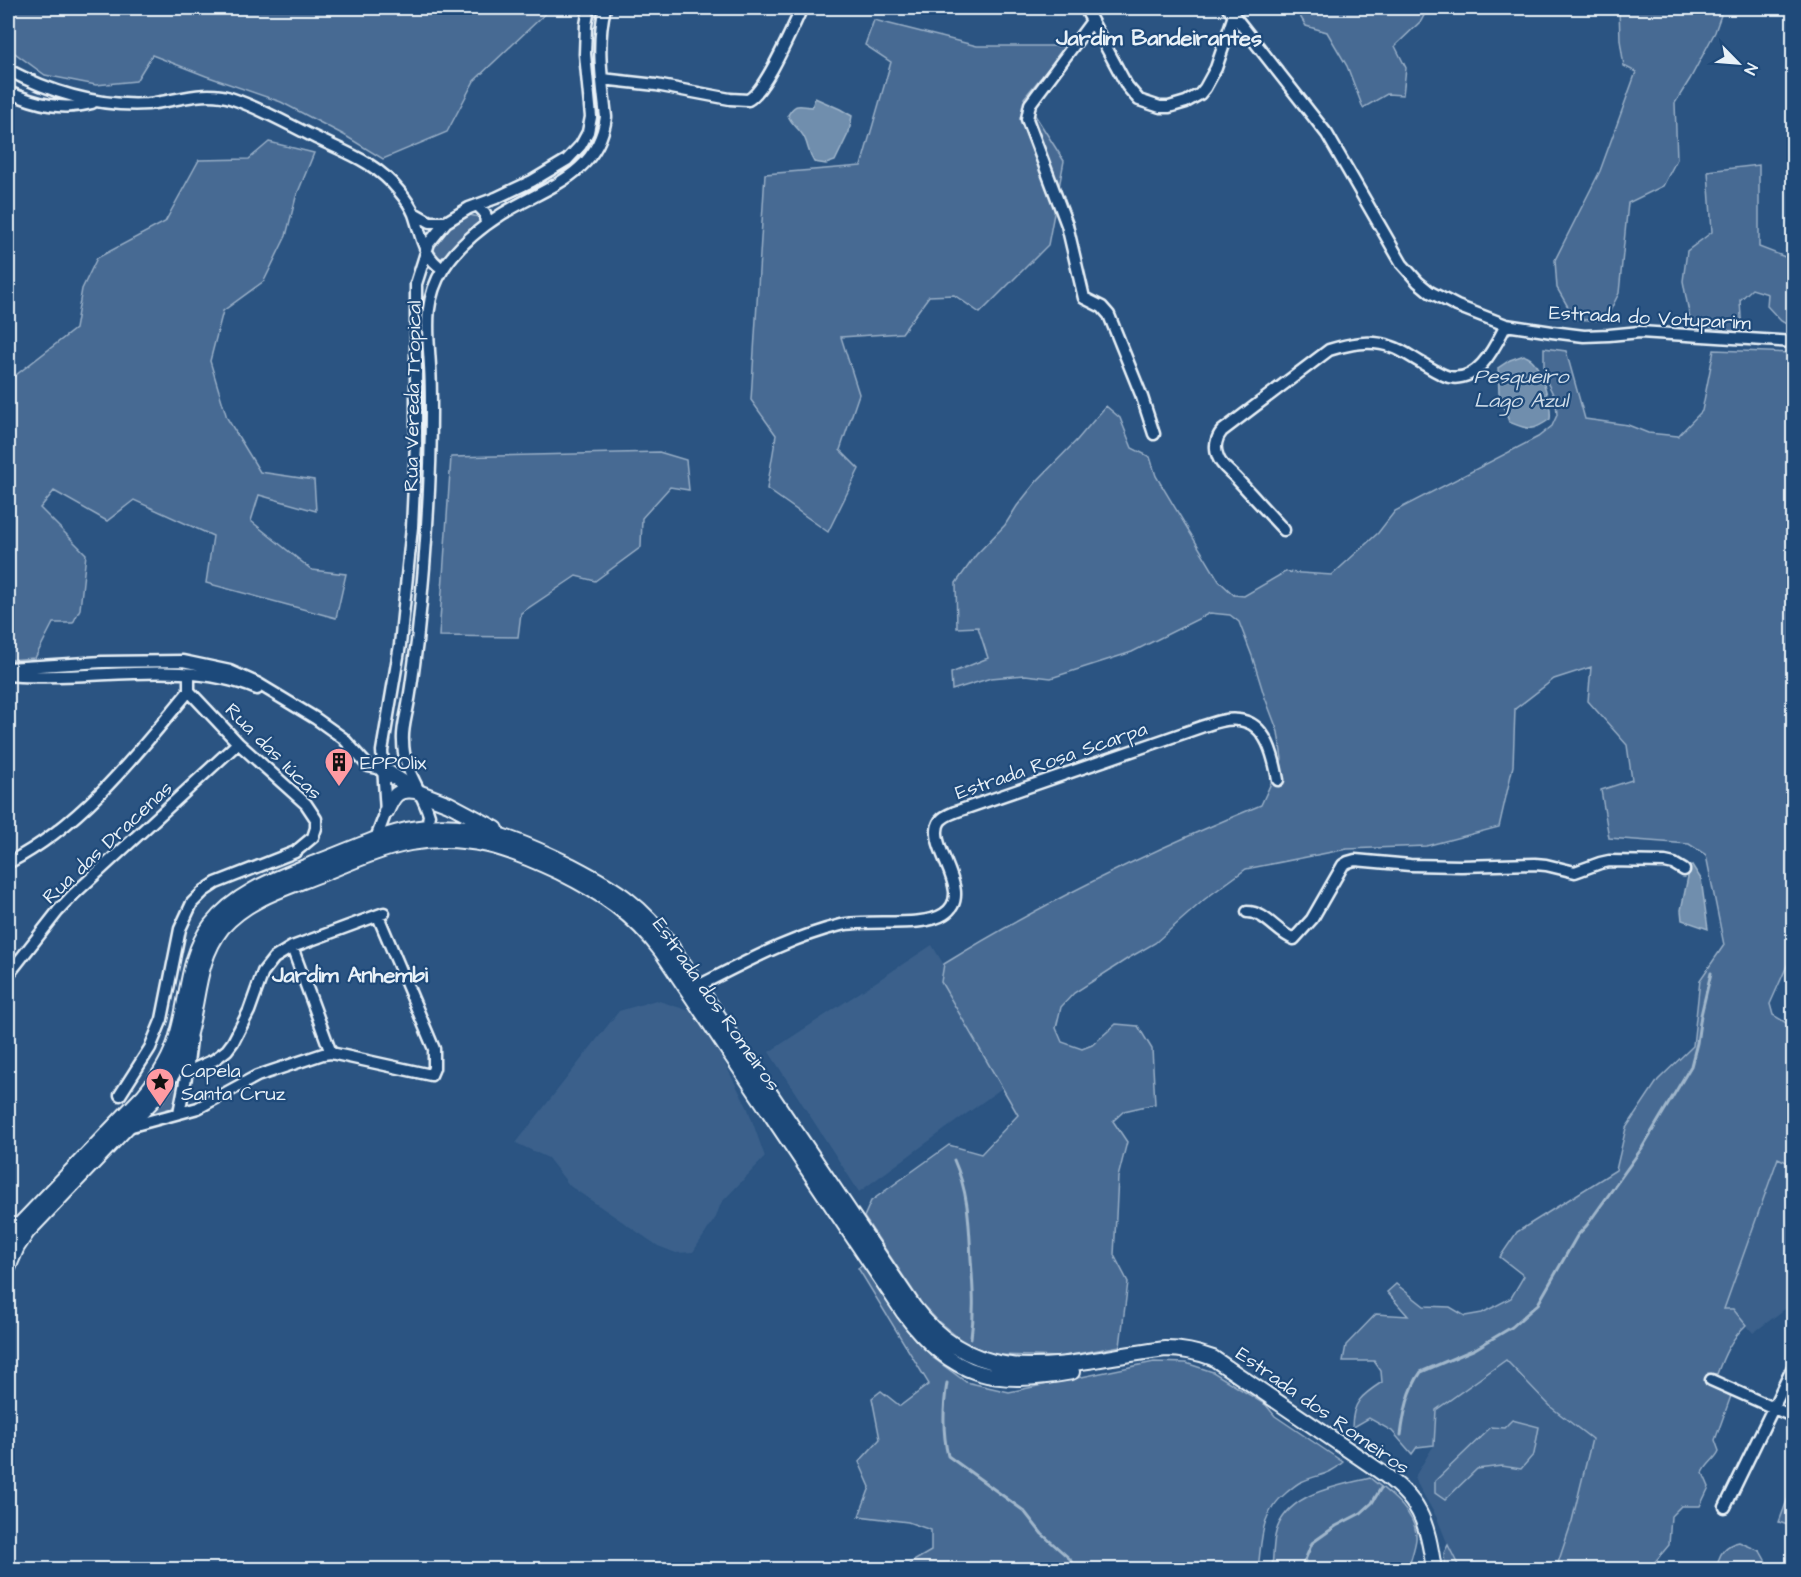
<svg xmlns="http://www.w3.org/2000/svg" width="1801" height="1577" font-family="'Architects Daughter',sans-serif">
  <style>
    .built { fill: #3a608b }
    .green { fill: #476b93; stroke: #98aec6; stroke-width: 1.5 }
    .water { fill: #708ead; stroke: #a0b6cb; stroke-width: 1.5 }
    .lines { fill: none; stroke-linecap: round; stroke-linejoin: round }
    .stream { stroke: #a0b6cb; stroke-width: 3 }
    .minor-casing { stroke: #e8f1f8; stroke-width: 15 }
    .major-casing { stroke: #e8f1f8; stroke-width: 18 }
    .minor { stroke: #1f4a7a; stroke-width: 10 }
    .major { stroke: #1f4a7a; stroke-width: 14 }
    .labels { text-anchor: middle; stroke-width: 4.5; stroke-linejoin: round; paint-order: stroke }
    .street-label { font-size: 20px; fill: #e8f1f8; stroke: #1f4a7a }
    .poi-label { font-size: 20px; fill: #e8f1f8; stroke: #1f4a7a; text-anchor: start }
    .water-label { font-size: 21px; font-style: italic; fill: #d0dde9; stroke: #1f4a7a }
    .quarter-label { font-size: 22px; font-weight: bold; fill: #e8f1f8; stroke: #1f4a7a }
  </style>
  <rect width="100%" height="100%" fill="#2b5482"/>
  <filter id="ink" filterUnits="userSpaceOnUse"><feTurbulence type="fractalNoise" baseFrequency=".0167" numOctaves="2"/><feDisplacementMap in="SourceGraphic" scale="12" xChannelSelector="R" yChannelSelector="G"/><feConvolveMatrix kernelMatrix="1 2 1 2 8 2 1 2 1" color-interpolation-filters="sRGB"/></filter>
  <g filter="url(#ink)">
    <!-- built -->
    <path class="built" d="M 932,945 L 1013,1080 L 859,1192 L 769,1052 Z
      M 656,1000 L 690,1011 L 704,1022 L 748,1109 L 765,1157 L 721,1203 L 716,1217 L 693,1252 L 676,1253 L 658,1246 L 570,1186 L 548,1158 L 516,1143 L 619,1011 Z
      M 1778,1157 L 1793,1165 L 1793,1303 L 1753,1333 L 1733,1309 L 1724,1309 Z
      M 1506,1359 L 1552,1408 L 1592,1439 L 1572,1521 L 1556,1569 L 1461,1569 L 1448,1545 L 1437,1518 L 1414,1478 L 1434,1445 L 1436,1410 Z"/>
    <!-- green -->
    <path class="green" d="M 8,8 L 550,8 L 548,11 L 474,81 L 447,132 L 383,159 L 344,135 L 281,102 L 206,76 L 152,55 L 136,81 L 96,85 L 45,75 L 8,48 Z
      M 1297,8 L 1428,8 L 1421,21 L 1395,46 L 1406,68 L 1403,95 L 1387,94 L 1363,108 L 1347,66 L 1327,32 L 1306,26 L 1298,13 Z
      M 1619,8 L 1714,8 L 1721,15 L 1715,32 L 1690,79 L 1675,103 L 1677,159 L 1663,186 L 1628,203 L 1619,293 L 1605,321 L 1575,319 L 1557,288 L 1555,260 L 1600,171 L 1636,72 L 1624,66 L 1620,40 Z
      M 874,20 L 977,46 L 1067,46 L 1024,98 L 1064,161 L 1048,245 L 980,313 L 954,295 L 929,296 L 902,333 L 841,337 L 859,394 L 840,450 L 859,469 L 828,532 L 767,489 L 776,435 L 751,400 L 765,174 L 861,166 L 891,62 L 865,45 Z
      M 269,142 L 314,153 L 296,197 L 286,236 L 264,281 L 223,311 L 210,361 L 227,418 L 260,472 L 314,480 L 316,511 L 259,495 L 251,521 L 312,570 L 346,574 L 336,618 L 206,583 L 213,536 L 134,500 L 107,521 L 54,491 L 40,508 L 86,554 L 80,609 L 73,623 L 53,623 L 35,658 L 8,660 L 8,379 L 12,378 L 75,329 L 82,289 L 97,258 L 165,222 L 199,160 L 249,159 Z
      M 1759,165 L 1759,247 L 1793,260 L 1793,328 L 1781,321 L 1767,306 L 1768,294 L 1752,289 L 1740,300 L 1742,333 L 1691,324 L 1683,281 L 1687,251 L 1712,232 L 1708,171 Z
      M 469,215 L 479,217 L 480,222 L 478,226 L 442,258 L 436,257 L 432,250 L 432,246 L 448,228 Z
      M 1544,348 L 1566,351 L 1585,419 L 1628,425 L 1648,433 L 1678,436 L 1702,411 L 1714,350 L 1793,353 L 1794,950 L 1770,1004 L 1773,1015 L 1793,1027 L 1793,1165 L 1778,1158 L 1724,1309 L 1733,1309 L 1746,1325 C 1731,1339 1724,1355 1717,1374 L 1708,1373 L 1705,1381 L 1706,1384 L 1731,1396 L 1715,1440 L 1719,1451 C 1715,1460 1707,1463 1703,1473 L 1709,1487 L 1700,1506 L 1681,1506 L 1671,1516 L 1669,1545 L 1649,1569 L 1556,1569 L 1572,1521 L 1592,1439 L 1552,1408 L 1506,1360 L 1436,1410 L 1434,1445 L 1417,1447 L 1412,1454 L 1392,1431 L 1369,1418 L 1352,1428 C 1352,1402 1362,1395 1382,1382 L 1381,1371 L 1374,1361 L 1343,1361 L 1346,1345 L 1376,1314 L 1408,1316 L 1387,1292 L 1396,1284 L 1424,1306 L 1450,1307 L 1465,1316 L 1482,1313 L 1511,1298 L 1524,1276 L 1500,1257 L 1517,1232 L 1616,1170 L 1626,1128 L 1658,1080 L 1693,1046 L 1700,980 L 1724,945 L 1706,855 L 1689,844 L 1609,838 L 1601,790 L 1632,780 L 1627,745 L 1588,701 L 1591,667 L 1554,679 L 1515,709 L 1513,766 L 1499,827 L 1426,846 L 1347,849 L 1246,869 L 1205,899 L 1155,943 L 1127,959 L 1074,993 L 1061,1007 L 1056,1028 L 1062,1042 L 1082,1049 L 1092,1045 L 1116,1024 L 1138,1026 L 1152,1049 L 1155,1104 L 1124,1111 L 1113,1121 L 1127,1142 L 1118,1177 L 1114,1255 L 1128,1282 L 1120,1346 L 1060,1357 L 998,1355 L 976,1348 L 960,1339 L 939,1322 L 922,1304 L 864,1217 L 871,1201 L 949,1145 L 981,1154 L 1018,1115 L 941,982 L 944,964 C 1044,902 1152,850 1261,805 L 1282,759 L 1278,732 L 1264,695 L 1252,656 L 1239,622 L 1230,615 L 1210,613 L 1132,652 L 1051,678 L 1025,675 L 991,678 L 952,690 L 951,673 L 988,658 L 978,627 L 957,628 L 956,583 L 976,555 L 1005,525 L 1017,506 L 1036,482 L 1077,440 L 1106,406 L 1120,418 L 1132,448 L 1150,457 L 1156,476 L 1219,581 L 1234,595 L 1244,596 L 1285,572 L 1332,575 L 1378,533 L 1395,511 L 1538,437 L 1552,426 L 1557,415 L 1556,400 L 1544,376 Z
      M 659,452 L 686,460 L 689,490 L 670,487 L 642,518 L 641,547 L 595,581 L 576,576 L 521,613 L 518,637 L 439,636 L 451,457 Z
      M 188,1056 C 185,1070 182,1100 171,1109 C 166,1113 158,1114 152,1115 L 150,1112 Z
      M 865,1264 L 932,1357 L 966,1382 L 1009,1392 L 1154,1362 L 1186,1363 L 1213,1372 L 1266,1405 L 1275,1416 L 1343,1462 C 1329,1476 1318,1474 1301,1482 C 1296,1484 1291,1489 1286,1493 C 1260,1514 1262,1539 1258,1569 L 907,1569 L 910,1563 L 931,1551 L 931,1530 L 908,1522 L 859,1516 L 870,1487 L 859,1462 L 880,1439 L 872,1398 L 881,1391 L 900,1406 L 929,1384 L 858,1268 Z
      M 1512,1420 L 1539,1427 L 1534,1454 L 1521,1469 L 1502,1466 L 1477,1469 L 1445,1500 L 1435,1493 L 1435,1481 L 1491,1427 L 1504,1428 Z
      M 1370,1478 C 1388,1492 1418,1513 1416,1539 C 1415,1548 1411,1558 1409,1567 L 1406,1569 L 1272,1569 C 1273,1559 1273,1547 1275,1536 C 1284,1493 1335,1487 1370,1478 Z
      M 1792,1487 L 1794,1487 L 1793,1527 L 1779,1522 Z
      M 1739,1542 L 1760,1551 L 1770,1569 L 1717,1569 C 1718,1555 1724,1545 1739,1542 Z
      M 1448,1545 L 1459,1567 L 1461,1569 L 1445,1569 L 1444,1553 Z"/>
    <!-- water -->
    <path class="water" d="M 815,98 L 840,109 L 852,116 L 849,132 L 835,161 L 826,164 L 814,162 C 808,153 809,148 805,139 C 801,129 791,125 788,115 C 796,102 799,106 812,107 Z
      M 1524,355 C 1527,357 1530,358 1532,360 C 1541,368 1552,407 1550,419 C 1532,432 1529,430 1509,422 L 1499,393 L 1498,368 L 1510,360 Z
      M 1692,865 L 1701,879 L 1708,929 L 1682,920 L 1681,910 L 1690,867 Z"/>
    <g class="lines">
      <!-- stream -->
      <path class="stream" d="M 954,1160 C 969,1194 969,1223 971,1259 C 973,1287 975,1310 971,1338
        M 947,1383 C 943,1408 942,1431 948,1456 L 1024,1511 L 1042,1534 L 1070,1559 L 1075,1570
        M 1401,1435 C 1404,1413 1408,1390 1421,1372 L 1475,1349 L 1512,1327 L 1538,1304 L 1577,1236 L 1587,1225 L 1642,1148 L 1691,1066 L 1697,1043 L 1701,1015 L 1711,973
        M 1303,1570 L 1303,1565 L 1312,1543 L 1336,1526 L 1361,1513 L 1372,1503 L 1381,1488"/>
      <!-- minor casing -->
      <g class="minor-casing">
        <path id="minor" d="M 1085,8 L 1127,86 L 1139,100 L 1160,107 L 1169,107 L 1186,102 L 1200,94 L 1205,88 L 1216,68 L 1234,15
          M 1228,8 L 1327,134 L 1402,264 L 1418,282 L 1430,292 L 1457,306 L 1506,325 L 1552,332 L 1584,336 L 1609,335 L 1640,332 L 1794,342
          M 1092,21 L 1030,104 L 1027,119 L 1067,225 L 1084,298 L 1102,307 L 1109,315 L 1142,397 L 1154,434
          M 8,70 C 52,93 98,107 148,104 C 176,101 205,89 233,99 C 260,108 286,123 312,136 C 344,152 375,161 399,191 C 404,197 411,207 414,214 C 421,234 423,257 443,269
          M 602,79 L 656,85 L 730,99 L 748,100 C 766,91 792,28 802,8
          M 8,92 C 36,104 62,111 92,103
          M 477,205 L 485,213 L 486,225
          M 414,213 L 430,222 L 446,222
          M 1284,530 C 1268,513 1252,495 1236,478 C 1230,471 1221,466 1218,457 C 1214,448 1216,438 1222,431 L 1329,350 C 1349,344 1371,339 1392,347 C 1402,350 1411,357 1420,362 C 1429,367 1439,374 1449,377 C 1479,383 1495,346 1506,325
          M 8,668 L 102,662 L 183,661 L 230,671 L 257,683 L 315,718 L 343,738 L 368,766 L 382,769
          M 8,675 C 25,677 41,676 59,676 C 124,675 194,663 257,689
          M 427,827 L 429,815 L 427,809 C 418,785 403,768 403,741 C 402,729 406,717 408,705 C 412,684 414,663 417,642 C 425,566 431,489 431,411 C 431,396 431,381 430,366 C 428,331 423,301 443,269 C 457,247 480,228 502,214 C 545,187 598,176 606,117 C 602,81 596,44 605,8
          M 375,841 L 386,812 L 382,751 L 400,645 L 412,527 L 416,444 L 416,284 L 429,243 L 446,222 L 469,208 L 496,198 L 532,181 L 567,160 L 581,145 L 588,132 L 591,117 L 585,54 L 586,25 L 589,8
          M 8,863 C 82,825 137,754 189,691
          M 1247,912 C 1266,912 1277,933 1294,939 L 1312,919 L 1343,865 L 1348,862 L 1355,860 L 1410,865 L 1461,866 L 1535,864 L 1546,865 L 1575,872 L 1600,863 L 1609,861 L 1665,862 L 1674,864 L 1684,870
          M 292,947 L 331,1053
          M 8,975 L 58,911 L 73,895 L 238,743
          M 698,986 C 744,963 791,937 841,925 C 868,919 923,928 944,914 C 977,893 924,844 940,821 C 944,816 950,814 955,812 L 1201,727 C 1213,723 1226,718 1239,720 C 1267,723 1274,758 1278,780
          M 187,1072 L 214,1060 L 227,1050 L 233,1042 L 249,1011 L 263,972 L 274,958 L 292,947 L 384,913
          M 120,1095 L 150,1048 L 162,1019 L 180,929 L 192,903 L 204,891 L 216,883 L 295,852 L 313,837 L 316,828 L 316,819 L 306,804 L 238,743 L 189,691 L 189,674
          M 179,1113 L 187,1072 L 191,1039
          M 128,1127 L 198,1108 L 257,1076 L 323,1054 L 331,1053 L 431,1075 L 434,1068 L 434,1049 L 378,916
          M 1711,1380 L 1794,1417
          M 1725,1507 L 1794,1365"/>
      </g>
      <!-- major casing -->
      <g class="major-casing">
        <path id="major" d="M 382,769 L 418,792 L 449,804 L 496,829
          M 386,812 C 393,796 397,788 416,791
          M 8,1237 L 144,1095 C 159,1077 171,1059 177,1036 C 189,998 186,958 211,925 C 236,892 278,878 315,863 C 351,850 389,830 427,827 C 477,822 522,842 566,863 C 587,874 609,885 628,900 C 645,913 659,929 671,946 L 913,1306 C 981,1398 1071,1360 1166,1349 C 1183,1349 1197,1352 1213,1358 L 1378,1470 C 1420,1499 1427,1520 1434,1570
          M 8,1268 L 17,1247 L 27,1232 L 151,1102 C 168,1084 180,1063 187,1040 C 199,1002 196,961 222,928 C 246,900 283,889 316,876 C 347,864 378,849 410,843 C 466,833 509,848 559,872 C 601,893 633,913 662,952 L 904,1313 C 952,1379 996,1386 1072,1372"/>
      </g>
      <!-- minor -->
      <use href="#minor" class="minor"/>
      <!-- major -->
      <use href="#major" class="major"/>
    </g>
  </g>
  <!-- icons -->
  <defs>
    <g id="building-pin" transform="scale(1.5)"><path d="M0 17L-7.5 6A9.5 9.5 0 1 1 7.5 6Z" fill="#ff9aa2" stroke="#1f4a7a"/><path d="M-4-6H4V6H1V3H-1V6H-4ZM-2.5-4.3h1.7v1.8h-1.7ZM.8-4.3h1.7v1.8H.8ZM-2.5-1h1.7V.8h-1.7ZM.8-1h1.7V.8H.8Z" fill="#111"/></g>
    <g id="sight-pin" transform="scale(1.5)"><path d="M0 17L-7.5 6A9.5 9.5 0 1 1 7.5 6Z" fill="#ff9aa2" stroke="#1f4a7a"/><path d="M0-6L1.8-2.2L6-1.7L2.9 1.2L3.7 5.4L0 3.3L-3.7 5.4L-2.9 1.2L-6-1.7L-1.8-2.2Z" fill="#111"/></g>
  </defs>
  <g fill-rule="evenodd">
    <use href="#building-pin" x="339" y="762"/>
    <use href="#sight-pin" x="160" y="1082"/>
  </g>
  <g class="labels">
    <!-- street labels -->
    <g class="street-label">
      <text transform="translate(1650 317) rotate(3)" y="7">Estrada do Votuparim</text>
      <text transform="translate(412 396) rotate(-89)" y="7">Rua Vereda Tropical</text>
      <text transform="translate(274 751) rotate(45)" y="7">Rua das Iúcas</text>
      <text transform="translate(1051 760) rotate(-19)" y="7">Estrada Rosa Scarpa</text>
      <text transform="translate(107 842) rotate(-43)" y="7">Rua das Dracenas</text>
      <text transform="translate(717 1004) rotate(55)" y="7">Estrada dos Romeiros</text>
      <text transform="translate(1323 1410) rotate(35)" y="7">Estrada dos Romeiros</text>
    </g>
    <!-- poi labels -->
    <g class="poi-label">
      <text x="360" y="769">EPPOlix</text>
      <text x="181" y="1077">Capela<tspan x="181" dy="23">Santa Cruz</tspan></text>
    </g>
    <!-- water labels -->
    <g class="water-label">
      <text x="1521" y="383">Pesqueiro<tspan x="1521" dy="24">Lago Azul</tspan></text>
    </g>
    <!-- quarter labels -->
    <g class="quarter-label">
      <text x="1159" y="45">Jardim Bandeirantes</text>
      <text x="350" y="982">Jardim Anhembi</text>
    </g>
  </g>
  <!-- margin -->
  <rect width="1801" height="1577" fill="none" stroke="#1f4a7a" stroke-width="30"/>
  <rect x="15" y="15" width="1771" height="1547" fill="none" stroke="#e8f1f8" stroke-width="2" filter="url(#ink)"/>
  <!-- north arrow -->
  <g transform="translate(1738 63) rotate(115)" stroke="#1f4a7a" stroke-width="4.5" paint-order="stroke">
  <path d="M0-4.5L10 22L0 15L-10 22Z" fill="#e8f1f8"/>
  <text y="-9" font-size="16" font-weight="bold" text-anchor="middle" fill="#e8f1f8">N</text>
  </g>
</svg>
